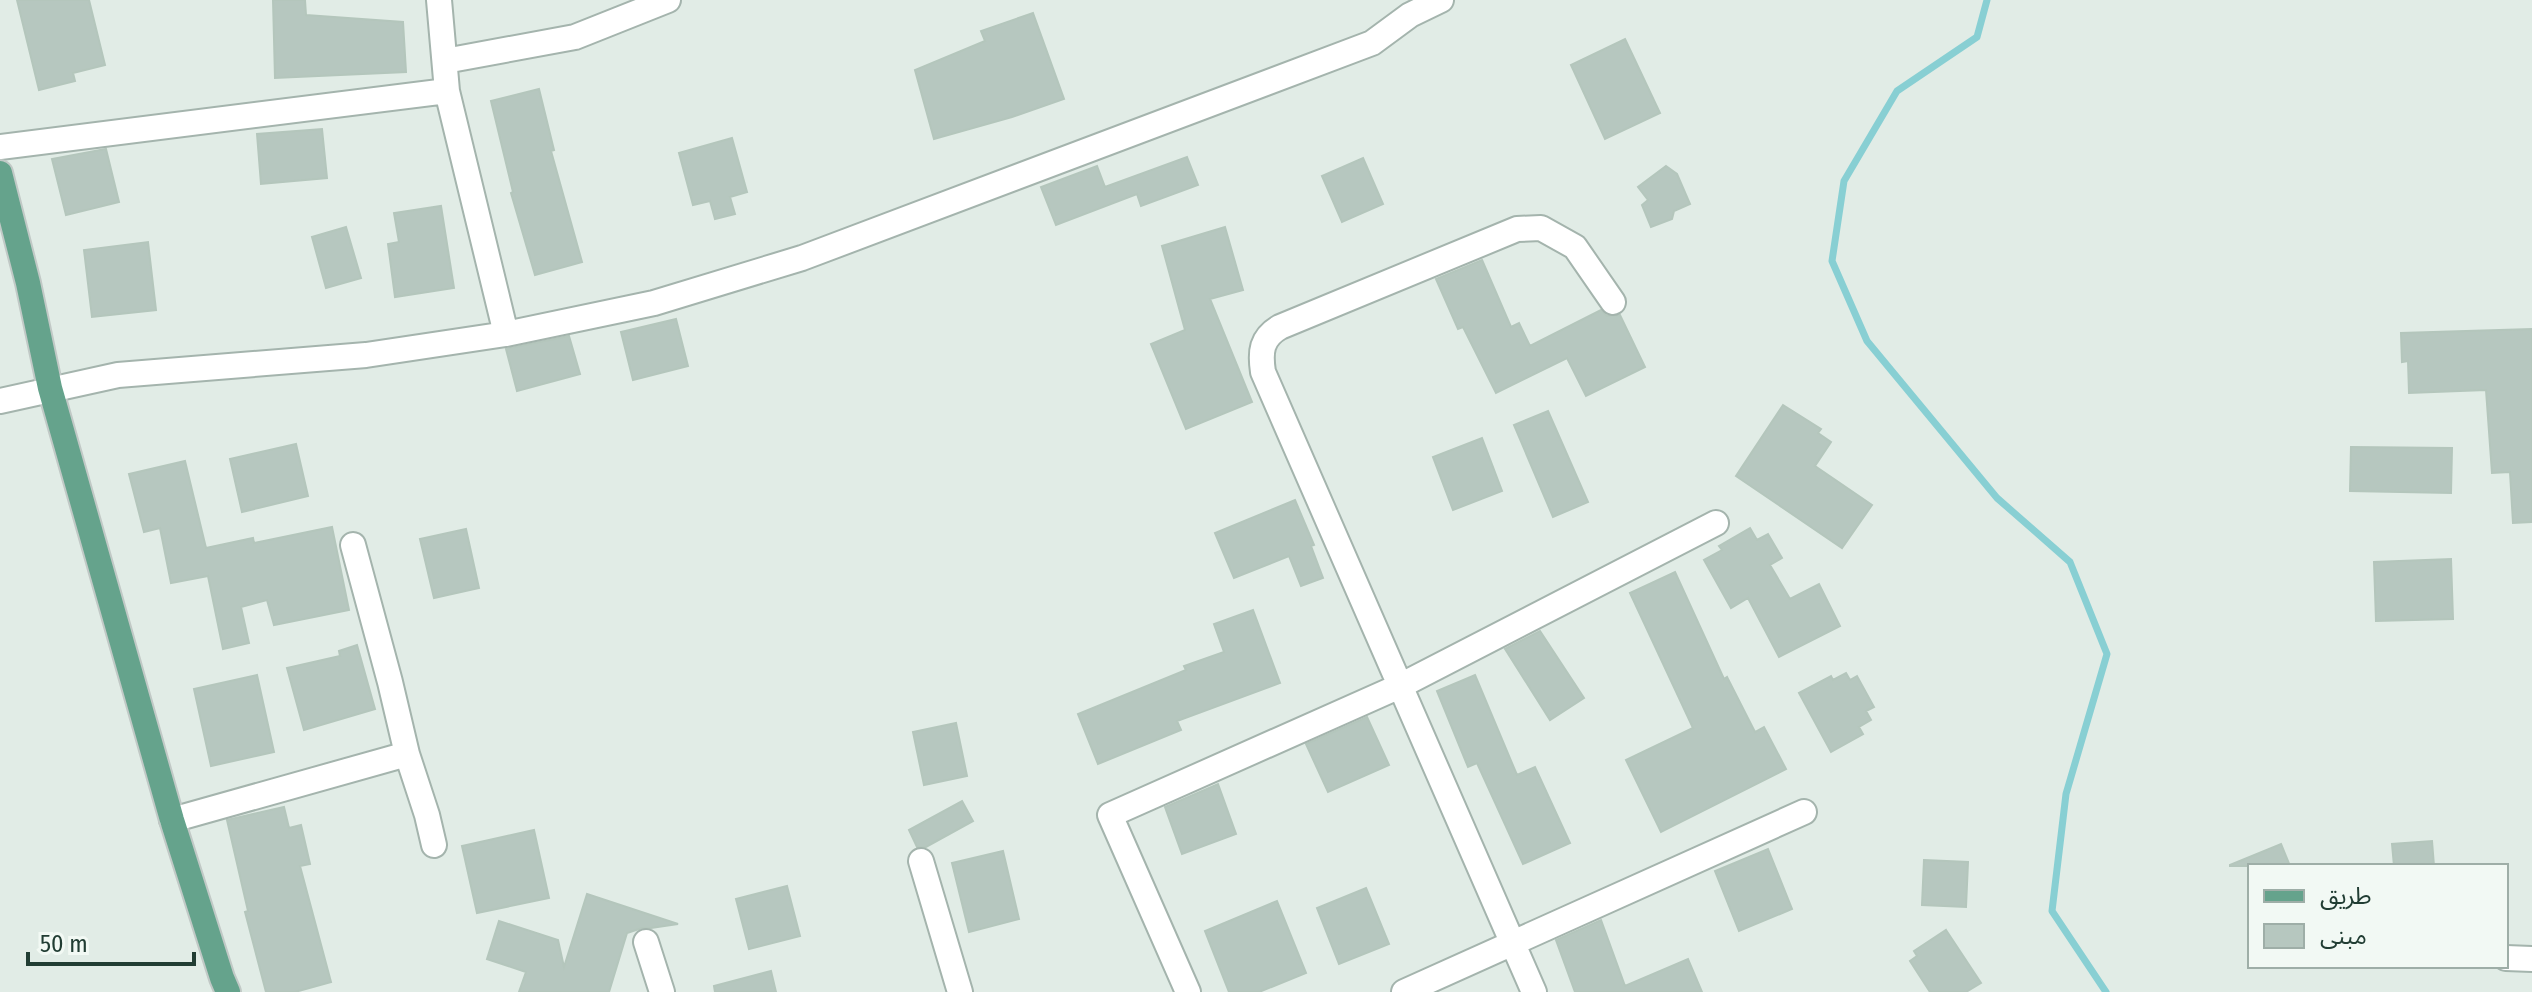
<svg xmlns="http://www.w3.org/2000/svg" width="2532" height="992" font-family="'Fira Sans Condensed','Noto Sans Arabic',sans-serif">
  <style>
    .lines { fill: none; stroke-linecap: round; stroke-linejoin: round }
    .stream { stroke: #88cfd3; stroke-width: 7 }
    .building { fill: #b6c7bf; stroke: #b4c6bc; stroke-width: 2 }
    .minor-casing { stroke: #a4b4ad; stroke-width: 28 }
    .major-casing { stroke: #c1c9c6; stroke-width: 28 }
    .minor { stroke: #fff; stroke-width: 24 }
    .major { stroke: #65a38c; stroke-width: 24 }
  </style>
  <rect width="100%" height="100%" fill="#e1ece6"/>
  <g class="lines">
    <!-- stream -->
    <path class="stream" d="M 1987,0 L 1977,37 L 1897,91 L 1844,181 L 1832,261 L 1867,341 L 1997,498 L 2070,562 L 2107,654 L 2066,794 L 2052,911 L 2106,992"/>
  </g>
  <!-- building -->
  <path class="building" d="M 17,0 L 89,0 L 105,65 L 73,73 L 75,81 L 39,90 Z
    M 273,0 L 305,0 L 306,15 L 403,22 L 406,72 L 275,78 Z
    M 1033,13 L 1064,99 L 1012,117 L 934,139 L 915,70 L 985,41 L 981,31 Z
    M 1625,39 L 1660,113 L 1605,139 L 1571,65 Z
    M 539,89 L 554,150 L 551,151 L 582,262 L 535,275 L 511,193 L 513,192 L 491,101 Z
    M 322,129 L 327,178 L 261,184 L 257,134 Z
    M 732,138 L 747,192 L 730,197 L 735,214 L 715,219 L 710,201 L 693,205 L 679,153 Z
    M 106,149 L 119,202 L 66,215 L 52,159 Z
    M 1187,157 L 1198,185 L 1141,206 L 1137,194 L 1056,225 L 1041,187 L 1097,166 L 1105,187 Z
    M 1363,158 L 1383,204 L 1342,222 L 1322,176 Z
    M 1666,166 L 1677,174 L 1690,204 L 1674,211 L 1672,219 L 1651,227 L 1642,205 L 1648,200 L 1638,187 Z
    M 441,206 L 454,288 L 395,297 L 388,244 L 399,242 L 394,213 Z
    M 346,227 L 361,278 L 326,288 L 312,237 Z
    M 1225,227 L 1243,290 L 1210,299 L 1252,402 L 1186,429 L 1151,344 L 1185,330 L 1162,246 Z
    M 148,242 L 156,310 L 92,317 L 84,250 Z
    M 1482,260 L 1511,327 L 1519,323 L 1530,346 L 1601,310 L 1607,316 L 1620,315 L 1645,367 L 1586,396 L 1567,358 L 1496,393 L 1463,327 L 1458,329 L 1436,279 Z
    M 676,319 L 688,366 L 633,380 L 621,332 Z
    M 2532,329 L 2532,522 L 2513,523 L 2510,472 L 2492,473 L 2486,390 L 2409,393 L 2408,361 L 2402,362 L 2401,333 Z
    M 569,336 L 580,374 L 517,391 L 506,349 Z
    M 1783,405 L 1821,429 L 1818,433 L 1831,442 L 1815,466 L 1872,505 L 1842,548 L 1736,476 Z
    M 1548,411 L 1588,502 L 1553,517 L 1514,425 Z
    M 1482,438 L 1502,491 L 1453,510 L 1433,457 Z
    M 296,444 L 308,496 L 242,512 L 230,459 Z
    M 2351,447 L 2452,448 L 2451,493 L 2350,491 Z
    M 185,461 L 206,548 L 253,538 L 254,543 L 332,527 L 349,610 L 274,625 L 267,600 L 241,607 L 249,643 L 223,649 L 208,576 L 171,583 L 160,528 L 144,532 L 129,474 Z
    M 1295,500 L 1314,545 L 1311,546 L 1323,578 L 1301,586 L 1289,556 L 1234,578 L 1215,533 Z
    M 1750,528 L 1757,540 L 1768,534 L 1782,558 L 1770,565 L 1790,599 L 1819,584 L 1840,626 L 1779,657 L 1748,598 L 1731,608 L 1704,560 L 1722,550 L 1719,546 Z
    M 466,529 L 479,588 L 434,598 L 420,539 Z
    M 2451,559 L 2453,619 L 2376,621 L 2374,562 Z
    M 1675,572 L 1724,679 L 1727,677 L 1755,732 L 1764,727 L 1786,769 L 1661,832 L 1626,760 L 1693,728 L 1630,593 Z
    M 1253,610 L 1280,683 L 1177,721 L 1181,730 L 1098,764 L 1078,714 L 1186,670 L 1184,666 L 1224,652 L 1214,624 Z
    M 1540,631 L 1584,698 L 1550,720 L 1505,649 Z
    M 357,645 L 375,709 L 304,730 L 287,668 L 340,656 L 339,651 Z
    M 1846,673 L 1850,680 L 1857,676 L 1874,707 L 1866,711 L 1871,720 L 1859,727 L 1863,734 L 1831,752 L 1799,693 L 1831,676 L 1833,680 Z
    M 257,675 L 274,752 L 211,766 L 194,689 Z
    M 1475,675 L 1517,775 L 1535,767 L 1570,843 L 1523,864 L 1477,763 L 1468,767 L 1437,691 Z
    M 1367,717 L 1389,765 L 1328,792 L 1306,744 Z
    M 956,723 L 967,776 L 924,785 L 913,732 Z
    M 1218,784 L 1236,834 L 1182,854 L 1165,807 Z
    M 962,801 L 973,821 L 926,847 L 917,847 L 909,830 Z
    M 284,807 L 289,828 L 301,825 L 310,864 L 300,866 L 331,982 L 295,992 L 266,992 L 245,912 L 248,911 L 227,820 Z
    M 534,830 L 549,898 L 477,913 L 462,846 Z
    M 2432,841 L 2434,866 L 2394,866 L 2392,844 Z
    M 2281,844 L 2290,866 L 2230,866 L 2230,865 Z
    M 1768,849 L 1792,909 L 1739,931 L 1715,871 Z
    M 1003,851 L 1019,919 L 969,932 L 952,863 Z
    M 1924,860 L 1968,862 L 1966,907 L 1922,905 Z
    M 787,886 L 800,936 L 749,949 L 736,899 Z
    M 1366,888 L 1389,944 L 1339,964 L 1317,908 Z
    M 587,894 L 678,924 L 651,928 L 642,928 L 627,933 L 609,992 L 519,992 L 526,972 L 487,959 L 499,921 L 558,940 L 564,967 Z
    M 1277,901 L 1306,973 L 1259,992 L 1229,992 L 1205,931 Z
    M 1601,920 L 1625,986 L 1688,959 L 1702,992 L 1575,992 L 1556,940 Z
    M 1946,930 L 1981,983 L 1966,992 L 1930,992 L 1910,961 L 1917,956 L 1914,951 Z
    M 771,971 L 776,992 L 715,992 L 714,986 Z"/>
  <g class="lines">
    <!-- minor casing -->
    <g class="minor-casing">
      <path id="minor" d="M 439,0 L 447,91 L 506,334
        M 445,61 L 575,37 L 668,0
        M 0,147 L 447,91
        M 0,401 L 118,375 L 366,355 L 506,334 L 654,303 L 802,258 L 1372,43 L 1410,15 L 1441,0
        M 353,545 L 390,682 L 407,754 L 427,815 L 434,845
        M 172,820 L 407,754
        M 921,861 L 960,992
        M 646,942 L 662,992
        M 2506,958 L 2532,959
        M 1188,992 L 1110,815 L 1400,686 L 1716,523
        M 1404,992 L 1804,812
        M 1534,992 L 1263,372 C 1260,352 1261,338 1280,327 L 1517,229 L 1541,228 L 1575,247 L 1613,302"/>
    </g>
    <!-- major casing -->
    <g class="major-casing">
      <path id="major" d="M 0,173 L 28,283 L 50,388 L 172,820 L 222,978 L 228,992"/>
    </g>
    <!-- minor -->
    <use href="#minor" class="minor"/>
    <!-- major -->
    <use href="#major" class="major"/>
  </g>
  <!-- legend -->
  <rect x="2248" y="864" width="260" height="104" fill="#f2f9f4" stroke="#9eaea7" stroke-width="2"/>
  <rect x="2264" y="890" width="40" height="12" fill="#65a38c" stroke="#9eaea7" stroke-width="2"/>
  <text x="2320" y="904" font-size="24" fill="#213d33">طريق</text>
  <rect x="2264" y="924" width="40" height="24" fill="#b6c7bf" stroke="#9eaea7" stroke-width="2"/>
  <text x="2320" y="944" font-size="24" fill="#213d33">مبنى</text>
  <!-- scale -->
  <path d="M28 952v12h166v-12" fill="none" stroke="#213d33" stroke-width="4"/>
  <text x="40" y="952" font-size="24" fill="#213d33" stroke="#f2f9f4" stroke-width="6" paint-order="stroke">50 m</text>
</svg>
